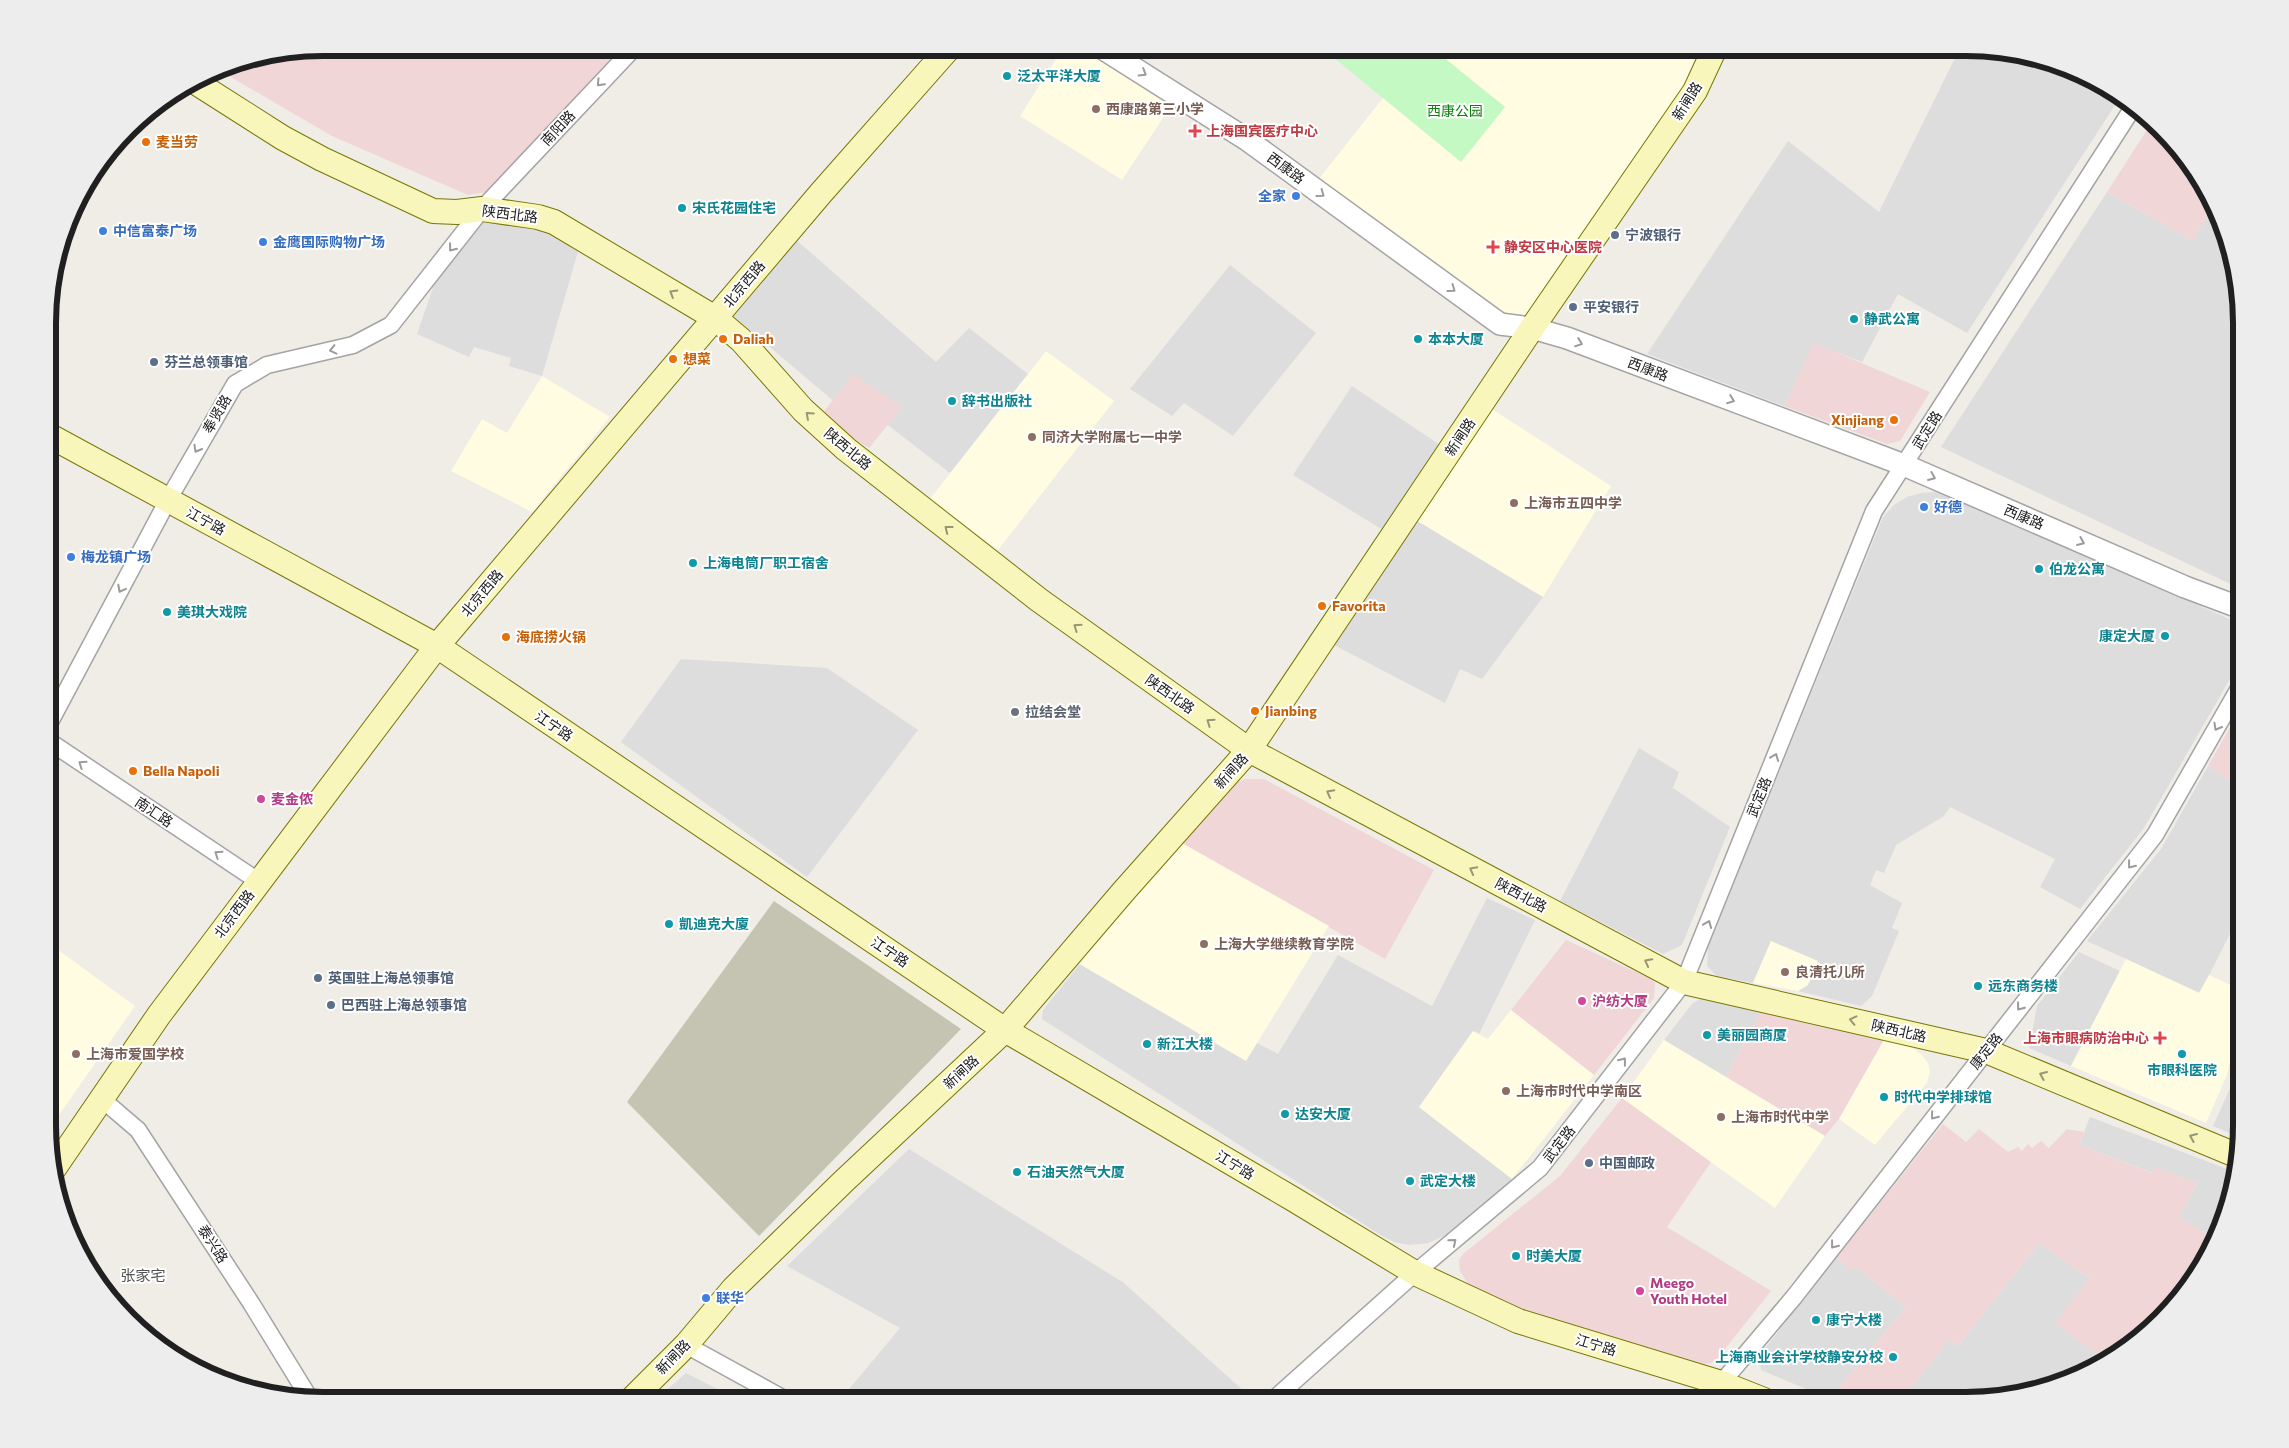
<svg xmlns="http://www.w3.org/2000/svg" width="2289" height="1448" font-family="Commissioner,'Noto Sans SC',sans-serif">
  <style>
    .residential { fill: #dedddd }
    .commercial { fill: #f0d6d7 }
    .education { fill: #fffce1 }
    .construction { fill: #c5c3b2 }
    .park { fill: #c5f9c4 }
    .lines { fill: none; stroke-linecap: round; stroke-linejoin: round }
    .minor-casing { stroke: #a4a4a4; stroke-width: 19 }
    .tertiary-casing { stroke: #a4a4a4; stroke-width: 24 }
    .secondary-casing { stroke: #757706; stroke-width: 26 }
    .minor { stroke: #fff; stroke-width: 16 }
    .tertiary { stroke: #fff; stroke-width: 21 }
    .secondary { stroke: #f9f6bb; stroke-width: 24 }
    .oneway { stroke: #9b9b9b }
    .oneway2 { stroke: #979675 }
    .culture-dot { fill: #0f9aa8; stroke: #fff; stroke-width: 2 }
    .education-dot { fill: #8d6e63; stroke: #fff; stroke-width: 2 }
    .health-dot { fill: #e0444e; stroke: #fff; stroke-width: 2 }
    .food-dot { fill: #e8710a; stroke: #fff; stroke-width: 2 }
    .shop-dot { fill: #3f7fe0; stroke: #fff; stroke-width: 2 }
    .service-dot { fill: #5c6f8a; stroke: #fff; stroke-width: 2 }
    .worship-dot { fill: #6b7280; stroke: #fff; stroke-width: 2 }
    .hotel-dot { fill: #d1479c; stroke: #fff; stroke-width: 2 }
    .labels { text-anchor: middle; stroke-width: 4; stroke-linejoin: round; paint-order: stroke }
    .culture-label { font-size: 14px; font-weight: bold; fill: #0d838f; stroke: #fff; text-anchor: start }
    .street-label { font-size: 14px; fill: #202020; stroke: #fff }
    .education-label { font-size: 14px; font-weight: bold; fill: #785e54; stroke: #fff; text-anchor: start }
    .park-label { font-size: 14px; fill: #0e7e0d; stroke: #fff }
    .health-label { font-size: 14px; font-weight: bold; fill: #be3a42; stroke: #fff; text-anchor: start }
    .food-label { font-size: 14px; font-weight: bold; fill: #c56008; stroke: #fff; text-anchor: start }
    .shop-label { font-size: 14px; font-weight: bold; fill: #366cbe; stroke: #fff; text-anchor: start }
    .service-label { font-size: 14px; font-weight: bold; fill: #4e5e75; stroke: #fff; text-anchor: start }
    .worship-label { font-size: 14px; font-weight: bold; fill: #5b616d; stroke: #fff; text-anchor: start }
    .hotel-label { font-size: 14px; font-weight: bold; fill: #b23c85; stroke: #fff; text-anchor: start }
    .neighbourhood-label { font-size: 15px; fill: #535353; stroke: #fff }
    .rim { fill: none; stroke: #202020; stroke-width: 6 }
  </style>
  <rect width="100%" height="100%" fill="#f0ece6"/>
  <!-- residential -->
  <path class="residential" d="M 1945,48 L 1966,48 L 2054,62 L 2121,96 L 1967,333 L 1898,294 L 1862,362 L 1814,344 L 1784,406 L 1647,354 L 1788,141 L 1879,212 L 1957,54 Z
    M 2107,192 L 2193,241 L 2213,206 L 2232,252 L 2241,306 L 2241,589 L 1941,447 Z
    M 484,221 L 534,225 L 579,248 L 542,376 L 509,366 L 511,358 L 474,347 L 469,357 L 417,334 L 435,282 Z
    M 794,238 L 936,362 L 969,328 L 1028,374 L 950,473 L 858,402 L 844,410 L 730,313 Z
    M 1230,265 L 1316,333 L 1233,436 L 1184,403 L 1172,416 L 1130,389 Z
    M 1352,386 L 1440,445 L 1383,530 L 1293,475 Z
    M 1936,492 L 1953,497 L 2234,621 L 2241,627 L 2241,660 L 2144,828 L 2080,909 L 2040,887 L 2055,859 L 1950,807 L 1944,816 L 1896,845 L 1884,873 L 1876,870 L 1870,885 L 1902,903 L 1892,928 L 1899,931 L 1872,996 L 1861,1006 L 1798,991 L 1808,984 L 1771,941 L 1753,983 L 1717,976 L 1707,966 L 1708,947 L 1883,517 L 1894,505 L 1907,497 L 1921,493 Z
    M 1416,520 L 1543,597 L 1482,679 L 1460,669 L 1445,703 L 1334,645 Z
    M 681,659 L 827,668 L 918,730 L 807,877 L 621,742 Z
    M 1639,748 L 1679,772 L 1673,788 L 1730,827 L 1682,945 L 1663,954 L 1560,901 Z
    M 2208,766 L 2241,789 L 2241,912 L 2200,993 L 2087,941 L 2161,849 Z
    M 1487,898 L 1535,920 L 1479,1034 L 1474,1031 L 1419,1107 L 1512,1179 L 1469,1219 L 1446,1235 L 1428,1243 L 1410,1245 L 1394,1242 L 1379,1234 L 1042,1019 L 1043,1010 L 1080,964 L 1246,1060 L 1257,1043 L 1278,1054 L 1338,955 L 1432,1006 Z
    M 2079,952 L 2120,971 L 2071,1066 L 2029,1048 L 2037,1006 Z
    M 1705,996 L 1763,1008 L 1726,1077 L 1664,1040 L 1692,1004 Z
    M 2241,1049 L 2241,1138 L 2213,1126 L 2236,1075 Z
    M 2090,1117 L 2235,1172 L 2227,1213 L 2214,1239 L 2179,1217 L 2197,1183 L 2155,1167 L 2153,1173 L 2079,1145 Z
    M 909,1149 L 1124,1283 L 1247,1394 L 1240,1400 L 840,1400 L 900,1328 L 787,1266 Z
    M 2039,1243 L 2089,1278 L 2056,1324 L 2107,1361 L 2037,1391 L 1983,1400 L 1901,1400 L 1949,1340 L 1958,1346 Z
    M 1836,1258 L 1851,1270 L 1855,1266 L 1906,1307 L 1830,1399 L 1761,1370 L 1759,1356 Z
    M 686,1373 L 739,1400 L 655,1400 Z"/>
  <!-- commercial -->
  <path class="commercial" d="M 323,48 L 621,48 L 488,192 L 468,195 L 332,136 L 217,69 Z
    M 2152,122 L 2161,129 L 2205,186 L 2213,206 L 2193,241 L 2107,192 Z
    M 1814,343 L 1930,392 L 1900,441 L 1887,444 L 1784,406 Z
    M 853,374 L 902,407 L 869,448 L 819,418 Z
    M 2237,715 L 2241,718 L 2241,789 L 2208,766 Z
    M 1244,779 L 1264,779 L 1434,870 L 1385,959 L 1180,842 L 1228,787 Z
    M 1566,940 L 1649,978 L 1655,983 L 1654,998 L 1594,1075 L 1511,1010 Z
    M 1763,1008 L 1885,1038 L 1839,1119 L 1825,1136 L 1726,1077 Z
    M 1622,1098 L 1711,1162 L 1667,1227 L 1771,1291 L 1717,1359 L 1711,1363 L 1704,1364 L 1501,1303 L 1469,1285 L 1460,1271 L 1459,1261 L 1463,1254 L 1560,1176 Z
    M 1943,1124 L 1966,1142 L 1979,1129 L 2008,1152 L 2018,1147 L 2022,1151 L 2028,1144 L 2032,1148 L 2041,1141 L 2049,1148 L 2067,1129 L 2084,1132 L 2079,1145 L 2152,1173 L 2155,1167 L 2197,1183 L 2179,1217 L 2214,1239 L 2195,1278 L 2161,1320 L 2107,1361 L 2055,1324 L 2089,1278 L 2039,1243 L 1958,1346 L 1949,1340 L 1901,1400 L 1833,1400 L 1830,1399 L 1906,1307 L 1855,1266 L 1852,1271 L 1836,1258 Z"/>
  <!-- education -->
  <path class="education" d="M 1063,48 L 1084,48 L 1173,103 L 1122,180 L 1020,116 Z
    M 1432,48 L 1699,48 L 1683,87 L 1530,315 L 1502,315 L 1318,180 L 1383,98 L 1461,161 L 1505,107 Z
    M 1046,351 L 1114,401 L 998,550 L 930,499 Z
    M 542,376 L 610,417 L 532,512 L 451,471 L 482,419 L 507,433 Z
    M 1489,407 L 1611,486 L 1543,597 L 1416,520 Z
    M 1180,842 L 1329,926 L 1246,1061 L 1076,962 Z
    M 1771,941 L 1818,961 L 1808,985 L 1798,991 L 1753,983 Z
    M 50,944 L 135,1006 L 50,1128 Z
    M 2126,959 L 2199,993 L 2209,975 L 2241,990 L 2241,1010 L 2227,1075 L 2206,1123 L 2071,1066 Z
    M 1511,1010 L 1594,1075 L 1512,1179 L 1419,1107 L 1473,1031 L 1488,1039 Z
    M 1885,1038 L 1911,1047 L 1922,1055 L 1928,1063 L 1930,1072 L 1927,1083 L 1875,1145 L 1839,1119 Z
    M 1664,1040 L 1825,1136 L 1775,1208 L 1622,1098 Z"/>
  <!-- construction -->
  <path class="construction" d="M 774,901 L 961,1029 L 759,1236 L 627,1102 Z"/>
  <!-- park -->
  <path class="park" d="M 1322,48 L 1432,48 L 1505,107 L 1461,162 Z"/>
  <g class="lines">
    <!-- minor casing -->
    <g class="minor-casing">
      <path id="minor" d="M 50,722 L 168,500 L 235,384 L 267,365 L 353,345 L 391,325 L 482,209 L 634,48
        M 50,742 L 258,881
        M 103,1100 L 138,1130 L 251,1303 L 310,1399
        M 686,1345 L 786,1400
        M 1273,1400 L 1415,1273 L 1540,1168 L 1684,982 L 1874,511 L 2134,106
        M 1707,1400 L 1794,1297 L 2155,835 L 2241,685"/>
    </g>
    <!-- tertiary casing -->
    <g class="tertiary-casing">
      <path id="tertiary" d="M 1102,48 L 1246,139 L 1500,324 L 1532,328 L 1567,338 L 1904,465 L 2185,587 L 2241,608"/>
    </g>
    <!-- secondary casing -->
    <g class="secondary-casing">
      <path id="secondary" d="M 195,82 L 283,138 L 322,159 L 433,211 L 457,212 L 482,209 L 538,217 L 554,222 L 715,318 L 741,340 L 803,410 L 846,449 L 1039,600 L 1249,750 L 1684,982 L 1986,1051 L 2238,1156
        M 50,436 L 437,646 L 1005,1030 L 1293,1199 L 1415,1273 L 1518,1321 L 1721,1383 L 1764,1400
        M 53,1170 L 159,1015 L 437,646 L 821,193 L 949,48
        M 631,1400 L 686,1345 L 734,1288 L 845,1180 L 1005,1030 L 1123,892 L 1249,750 L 1532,328 L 1695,91 L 1715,48"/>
    </g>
    <!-- minor -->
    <use href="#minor" class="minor"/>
    <!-- tertiary -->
    <use href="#tertiary" class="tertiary"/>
    <!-- secondary -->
    <use href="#secondary" class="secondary"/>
  </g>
  <!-- one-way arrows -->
  <defs><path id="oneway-chevron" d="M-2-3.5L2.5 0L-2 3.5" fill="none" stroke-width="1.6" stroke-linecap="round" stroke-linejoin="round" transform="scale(1.25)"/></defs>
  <g class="oneway">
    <use href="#oneway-chevron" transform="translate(1143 73) rotate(32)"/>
    <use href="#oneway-chevron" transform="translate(600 83) rotate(133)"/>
    <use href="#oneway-chevron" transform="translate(1321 194) rotate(36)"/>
    <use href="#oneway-chevron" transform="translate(452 248) rotate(128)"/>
    <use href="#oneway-chevron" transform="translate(1452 289) rotate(36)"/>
    <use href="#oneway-chevron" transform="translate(1579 343) rotate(21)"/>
    <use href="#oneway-chevron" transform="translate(333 350) rotate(167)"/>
    <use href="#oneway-chevron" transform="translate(1731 400) rotate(21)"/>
    <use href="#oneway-chevron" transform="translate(197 449) rotate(120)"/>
    <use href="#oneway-chevron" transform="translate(1932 477) rotate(23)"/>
    <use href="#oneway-chevron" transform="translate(2081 542) rotate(23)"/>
    <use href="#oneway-chevron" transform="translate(121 589) rotate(118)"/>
    <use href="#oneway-chevron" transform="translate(2217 727) rotate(120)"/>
    <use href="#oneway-chevron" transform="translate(1775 757) rotate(-68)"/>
    <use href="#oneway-chevron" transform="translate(82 764) rotate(-146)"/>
    <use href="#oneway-chevron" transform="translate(218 854) rotate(-146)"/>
    <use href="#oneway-chevron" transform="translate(2131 865) rotate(128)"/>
    <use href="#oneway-chevron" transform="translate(1708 924) rotate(-68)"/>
    <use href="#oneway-chevron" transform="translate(2020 1007) rotate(128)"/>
    <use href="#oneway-chevron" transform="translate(1623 1061) rotate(-52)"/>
    <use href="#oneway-chevron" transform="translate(1934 1116) rotate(128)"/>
    <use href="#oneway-chevron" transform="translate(1453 1242) rotate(-40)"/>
    <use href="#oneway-chevron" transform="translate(1834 1245) rotate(128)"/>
  </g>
  <g class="oneway2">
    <use href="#oneway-chevron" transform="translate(673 293) rotate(-149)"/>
    <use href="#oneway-chevron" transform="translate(809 415) rotate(-138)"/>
    <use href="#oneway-chevron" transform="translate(948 529) rotate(-142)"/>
    <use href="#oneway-chevron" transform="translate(1077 627) rotate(-145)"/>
    <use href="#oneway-chevron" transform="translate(1210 722) rotate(-145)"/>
    <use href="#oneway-chevron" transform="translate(1330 793) rotate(-152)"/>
    <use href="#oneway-chevron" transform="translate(1473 870) rotate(-152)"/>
    <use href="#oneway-chevron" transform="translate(1648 962) rotate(-152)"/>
    <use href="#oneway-chevron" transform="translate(1853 1020) rotate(-167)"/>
    <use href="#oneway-chevron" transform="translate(2043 1075) rotate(-157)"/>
    <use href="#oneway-chevron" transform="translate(2193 1137) rotate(-157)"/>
  </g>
  <!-- markers -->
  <g class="culture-dot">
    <circle cx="1007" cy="76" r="5"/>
    <circle cx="682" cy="208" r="5"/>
    <circle cx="1854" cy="319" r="5"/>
    <circle cx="1418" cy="339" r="5"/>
    <circle cx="952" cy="401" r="5"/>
    <circle cx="693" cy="563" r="5"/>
    <circle cx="2039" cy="569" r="5"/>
    <circle cx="167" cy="612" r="5"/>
    <circle cx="2165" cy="636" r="5"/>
    <circle cx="669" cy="924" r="5"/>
    <circle cx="1978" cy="986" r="5"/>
    <circle cx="1707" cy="1035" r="5"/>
    <circle cx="1147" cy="1044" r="5"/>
    <circle cx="2182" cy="1054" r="5"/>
    <circle cx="1884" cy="1097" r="5"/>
    <circle cx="1285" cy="1114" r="5"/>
    <circle cx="1017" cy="1172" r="5"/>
    <circle cx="1410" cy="1181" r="5"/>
    <circle cx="1516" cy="1256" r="5"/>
    <circle cx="1816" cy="1320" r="5"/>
    <circle cx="1893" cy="1357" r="5"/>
  </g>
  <g class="education-dot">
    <circle cx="1096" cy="109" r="5"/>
    <circle cx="1032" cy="437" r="5"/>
    <circle cx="1514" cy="503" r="5"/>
    <circle cx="1204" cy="944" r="5"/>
    <circle cx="1785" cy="972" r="5"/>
    <circle cx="76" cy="1054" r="5"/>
    <circle cx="1506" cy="1091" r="5"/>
    <circle cx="1721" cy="1117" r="5"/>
  </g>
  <g class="health-dot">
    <path d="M1192.5 123.5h5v5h5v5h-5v5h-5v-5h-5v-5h5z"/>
    <path d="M1490.5 239.5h5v5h5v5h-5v5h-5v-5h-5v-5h5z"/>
    <path d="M2157.5 1030.5h5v5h5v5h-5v5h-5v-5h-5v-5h5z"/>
  </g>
  <g class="food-dot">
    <circle cx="146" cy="142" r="5"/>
    <circle cx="723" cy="339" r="5"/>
    <circle cx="673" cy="359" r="5"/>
    <circle cx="1894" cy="420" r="5"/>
    <circle cx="1322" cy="606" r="5"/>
    <circle cx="506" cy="637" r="5"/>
    <circle cx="1255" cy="711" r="5"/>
    <circle cx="133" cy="771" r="5"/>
  </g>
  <g class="shop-dot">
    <circle cx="1296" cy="196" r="5"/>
    <circle cx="103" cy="231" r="5"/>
    <circle cx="263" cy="242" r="5"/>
    <circle cx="1924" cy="507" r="5"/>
    <circle cx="71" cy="557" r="5"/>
    <circle cx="706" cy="1298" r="5"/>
  </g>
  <g class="service-dot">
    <circle cx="1615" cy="235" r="5"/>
    <circle cx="1573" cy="307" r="5"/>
    <circle cx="154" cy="362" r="5"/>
    <circle cx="318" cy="978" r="5"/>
    <circle cx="331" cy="1005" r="5"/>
    <circle cx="1589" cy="1163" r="5"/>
  </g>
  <circle class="worship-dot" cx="1015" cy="712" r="5"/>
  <g class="hotel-dot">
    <circle cx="261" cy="799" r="5"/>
    <circle cx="1582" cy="1001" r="5"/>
    <circle cx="1640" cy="1291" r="5"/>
  </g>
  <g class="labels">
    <!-- culture labels -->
    <g class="culture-label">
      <text x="1017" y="81">泛太平洋大厦</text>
      <text x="692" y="213">宋氏花园住宅</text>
      <text x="1864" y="324">静武公寓</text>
      <text x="1428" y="344">本本大厦</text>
      <text x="962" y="406">辞书出版社</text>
      <text x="703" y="568">上海电筒厂职工宿舍</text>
      <text x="2049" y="574">伯龙公寓</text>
      <text x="177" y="617">美琪大戏院</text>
      <text x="2155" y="641" text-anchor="end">康定大厦</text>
      <text x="679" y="929">凱迪克大廈</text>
      <text x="1988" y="991">远东商务楼</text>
      <text x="1717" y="1040">美丽园商厦</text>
      <text x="1157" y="1049">新江大楼</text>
      <text x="2182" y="1075" text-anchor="middle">市眼科医院</text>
      <text x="1894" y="1102">时代中学排球馆</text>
      <text x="1295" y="1119">达安大厦</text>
      <text x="1027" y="1177">石油天然气大厦</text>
      <text x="1420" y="1186">武定大楼</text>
      <text x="1526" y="1261">时美大厦</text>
      <text x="1826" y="1325">康宁大楼</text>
      <text x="1883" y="1362" text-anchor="end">上海商业会计学校静安分校</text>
    </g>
    <!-- street labels -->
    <g class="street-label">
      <text transform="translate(1687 101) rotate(-58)" y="5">新闸路</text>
      <text transform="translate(558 128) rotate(-47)" y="5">南阳路</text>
      <text transform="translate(1286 168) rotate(36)" y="5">西康路</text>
      <text transform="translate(510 214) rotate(7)" y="5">陕西北路</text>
      <text transform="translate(744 284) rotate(-50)" y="5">北京西路</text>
      <text transform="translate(1648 369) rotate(21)" y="5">西康路</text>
      <text transform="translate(217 414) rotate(-60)" y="5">奉贤路</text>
      <text transform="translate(1927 430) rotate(-58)" y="5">武定路</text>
      <text transform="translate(1460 437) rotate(-56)" y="5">新闸路</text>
      <text transform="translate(848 449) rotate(40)" y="5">陕西北路</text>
      <text transform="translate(2024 517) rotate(23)" y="5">西康路</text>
      <text transform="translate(206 521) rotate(29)" y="5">江宁路</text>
      <text transform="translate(482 593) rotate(-50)" y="5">北京西路</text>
      <text transform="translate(1170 694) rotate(35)" y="5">陕西北路</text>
      <text transform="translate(554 726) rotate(34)" y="5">江宁路</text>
      <text transform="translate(1231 771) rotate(-48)" y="5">新闸路</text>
      <text transform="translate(1759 797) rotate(-68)" y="5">武定路</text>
      <text transform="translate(154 812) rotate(34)" y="5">南汇路</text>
      <text transform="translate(1521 895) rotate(28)" y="5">陕西北路</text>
      <text transform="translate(234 914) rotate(-53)" y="5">北京西路</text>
      <text transform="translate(890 952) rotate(34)" y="5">江宁路</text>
      <text transform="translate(1899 1031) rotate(13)" y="5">陕西北路</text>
      <text transform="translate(1986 1051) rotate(-51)" y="5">康定路</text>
      <text transform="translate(961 1072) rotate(-43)" y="5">新闸路</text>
      <text transform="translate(1559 1144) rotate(-52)" y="5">武定路</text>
      <text transform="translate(1235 1165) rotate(31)" y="5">江宁路</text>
      <text transform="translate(213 1244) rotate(57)" y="5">泰兴路</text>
      <text transform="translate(1596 1345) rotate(17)" y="5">江宁路</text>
      <text transform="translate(673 1357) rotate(-46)" y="5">新闸路</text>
    </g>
    <!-- education labels -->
    <g class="education-label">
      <text x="1106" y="114">西康路第三小学</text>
      <text x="1042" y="442">同济大学附属七一中学</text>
      <text x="1524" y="508">上海市五四中学</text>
      <text x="1214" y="949">上海大学继续教育学院</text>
      <text x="1795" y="977">良清托儿所</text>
      <text x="86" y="1059">上海市爱国学校</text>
      <text x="1516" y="1096">上海市时代中学南区</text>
      <text x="1731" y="1122">上海市时代中学</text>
    </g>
    <!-- park labels -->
    <g class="park-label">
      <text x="1455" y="116">西康公园</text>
    </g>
    <!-- health labels -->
    <g class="health-label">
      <text x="1206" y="136">上海国宾医疗中心</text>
      <text x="1504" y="252">静安区中心医院</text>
      <text x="2149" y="1043" text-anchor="end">上海市眼病防治中心</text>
    </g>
    <!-- food labels -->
    <g class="food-label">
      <text x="156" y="147">麦当劳</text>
      <text x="733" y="344">Daliah</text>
      <text x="683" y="364">想菜</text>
      <text x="1884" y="425" text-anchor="end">Xinjiang</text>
      <text x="1332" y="611">Favorita</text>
      <text x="516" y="642">海底捞火锅</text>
      <text x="1265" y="716">Jianbing</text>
      <text x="143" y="776">Bella Napoli</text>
    </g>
    <!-- shop labels -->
    <g class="shop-label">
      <text x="1286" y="201" text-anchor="end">全家</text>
      <text x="113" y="236">中信富泰广场</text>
      <text x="273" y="247">金鹰国际购物广场</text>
      <text x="1934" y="512">好德</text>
      <text x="81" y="562">梅龙镇广场</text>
      <text x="716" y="1303">联华</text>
    </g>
    <!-- service labels -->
    <g class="service-label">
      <text x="1625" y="240">宁波银行</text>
      <text x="1583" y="312">平安银行</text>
      <text x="164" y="367">芬兰总领事馆</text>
      <text x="328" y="983">英国驻上海总领事馆</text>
      <text x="341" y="1010">巴西驻上海总领事馆</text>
      <text x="1599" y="1168">中国邮政</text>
    </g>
    <!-- worship labels -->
    <g class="worship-label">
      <text x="1025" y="717">拉结会堂</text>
    </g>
    <!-- hotel labels -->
    <g class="hotel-label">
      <text x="271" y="804">麦金侬</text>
      <text x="1592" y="1006">沪纺大厦</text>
      <text x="1650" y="1288">Meego<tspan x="1650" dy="16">Youth Hotel</tspan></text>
    </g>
    <!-- neighbourhood labels -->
    <g class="neighbourhood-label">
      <text x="143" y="1281">张家宅</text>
    </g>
  </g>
  <!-- crop -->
  <path d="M0 0H2289V1448H0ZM323 56H1966A267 267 0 0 1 2233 323V1125A267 267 0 0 1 1966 1392H323A267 267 0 0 1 56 1125V323A267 267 0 0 1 323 56Z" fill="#ededed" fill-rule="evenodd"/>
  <path class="rim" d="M323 56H1966A267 267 0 0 1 2233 323V1125A267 267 0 0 1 1966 1392H323A267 267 0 0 1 56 1125V323A267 267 0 0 1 323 56Z"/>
</svg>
